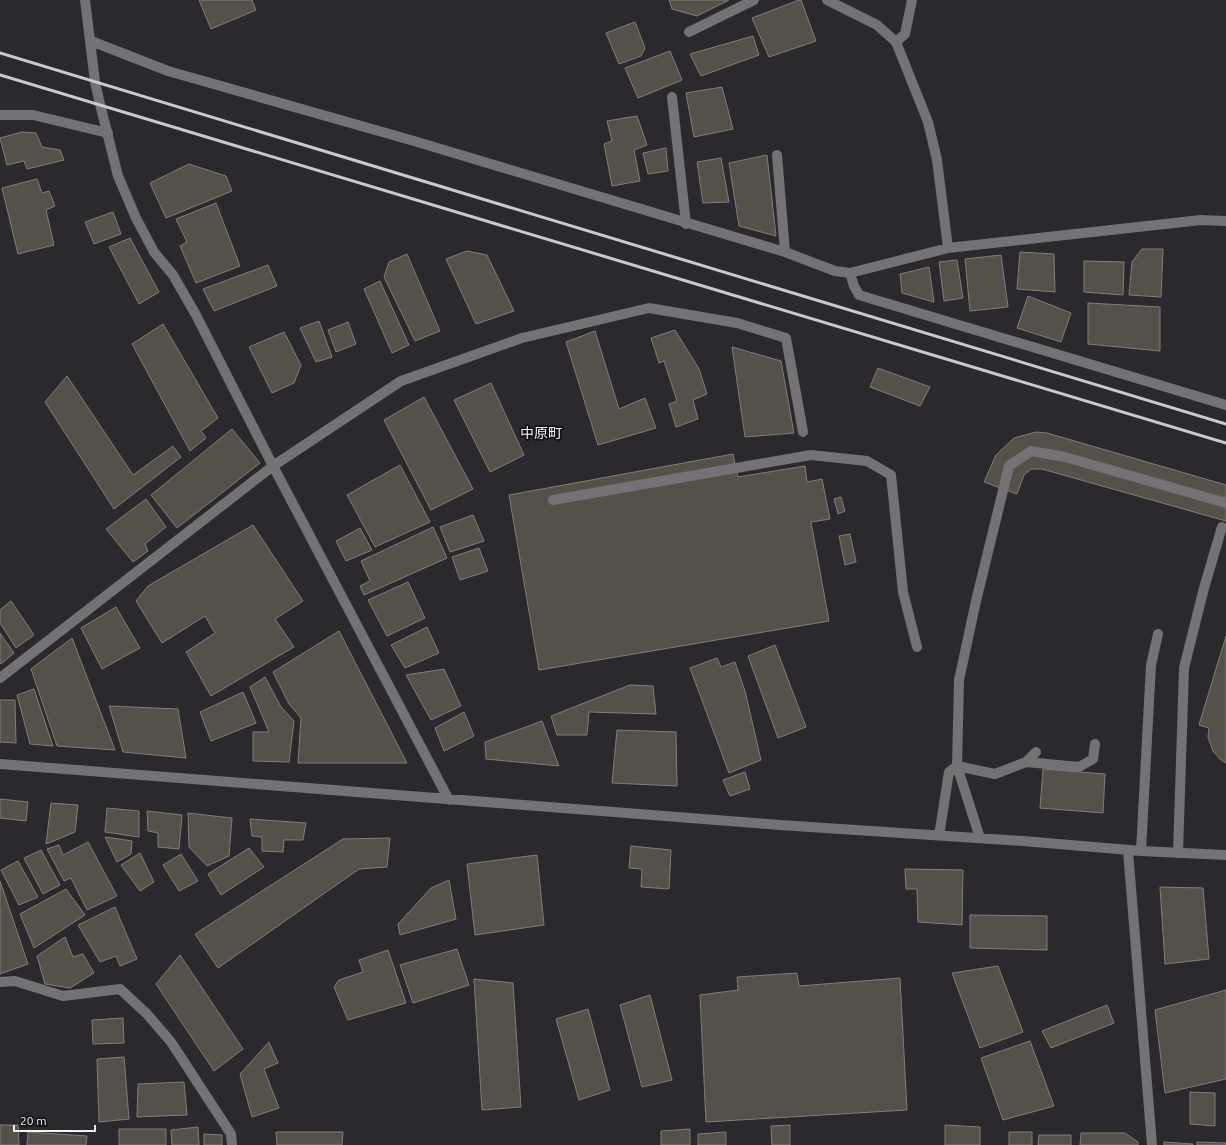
<svg xmlns="http://www.w3.org/2000/svg" width="1226" height="1145" font-family="Ubuntu,'Noto Sans JP',sans-serif">
  <style>
    .building { fill: #53514a; stroke: #817f78 }
    .lines { fill: none; stroke-linecap: round; stroke-linejoin: round }
    .minor { stroke: #747275; stroke-width: 10 }
    .rail { stroke: #cbc9cd; stroke-width: 3 }
    .labels { text-anchor: middle; stroke-width: 3.5; stroke-linejoin: round; paint-order: stroke }
    .quarter-label { font-size: 14px; fill: #f4f2f5; stroke: #141214 }
  </style>
  <rect width="100%" height="100%" fill="#2c292e"/>
  <!-- building -->
  <path class="building" d="M 199,0 L 252,0 L 256,10 L 211,29 Z
    M 669,0 L 729,0 L 697,16 L 672,9 Z
    M 799,0 L 801,0 L 816,41 L 769,57 L 752,18 Z
    M 635,22 L 645,48 L 641,56 L 619,64 L 606,33 Z
    M 753,36 L 759,55 L 701,76 L 690,54 Z
    M 670,51 L 682,80 L 638,98 L 625,68 Z
    M 722,87 L 733,129 L 694,137 L 686,93 Z
    M 637,116 L 647,145 L 634,150 L 640,181 L 612,186 L 604,144 L 612,141 L 607,121 Z
    M 22,132 L 36,133 L 42,147 L 60,150 L 64,160 L 27,169 L 24,161 L 7,165 L 0,138 Z
    M 666,148 L 668,171 L 648,174 L 643,153 Z
    M 767,155 L 776,236 L 739,226 L 729,163 Z
    M 721,158 L 729,202 L 703,203 L 697,162 Z
    M 189,164 L 226,176 L 232,191 L 166,218 L 150,183 Z
    M 37,179 L 42,193 L 49,191 L 55,206 L 46,210 L 54,245 L 18,254 L 2,188 Z
    M 216,203 L 240,266 L 196,283 L 180,246 L 187,242 L 176,219 Z
    M 113,212 L 121,234 L 94,244 L 85,222 Z
    M 130,238 L 159,292 L 139,304 L 109,247 Z
    M 1142,249 L 1163,249 L 1161,297 L 1129,295 L 1132,262 Z
    M 467,251 L 487,255 L 514,311 L 476,324 L 446,259 Z
    M 1020,252 L 1054,254 L 1055,292 L 1017,289 Z
    M 407,254 L 440,331 L 415,341 L 384,277 L 389,262 Z
    M 1001,255 L 1008,307 L 970,311 L 965,259 Z
    M 957,260 L 963,298 L 944,301 L 939,262 Z
    M 1084,261 L 1124,262 L 1123,295 L 1084,292 Z
    M 268,265 L 277,286 L 214,311 L 203,289 Z
    M 929,267 L 934,302 L 902,293 L 900,274 Z
    M 380,281 L 409,345 L 392,353 L 364,289 Z
    M 1028,296 L 1071,313 L 1061,342 L 1017,328 Z
    M 1088,303 L 1160,307 L 1160,351 L 1088,344 Z
    M 319,321 L 332,357 L 316,362 L 300,328 Z
    M 348,322 L 356,344 L 336,352 L 328,330 Z
    M 163,324 L 218,418 L 201,431 L 206,438 L 190,451 L 132,344 Z
    M 675,330 L 699,369 L 707,394 L 693,400 L 698,419 L 676,427 L 669,404 L 677,401 L 664,361 L 659,363 L 651,338 Z
    M 595,331 L 619,409 L 645,398 L 656,428 L 598,445 L 566,342 Z
    M 284,332 L 301,365 L 294,383 L 272,393 L 249,347 Z
    M 732,347 L 781,361 L 794,433 L 745,437 Z
    M 878,368 L 930,387 L 920,406 L 870,387 Z
    M 67,376 L 133,475 L 173,446 L 181,457 L 114,509 L 45,402 Z
    M 491,383 L 524,455 L 490,472 L 454,400 Z
    M 424,397 L 473,489 L 431,510 L 384,420 Z
    M 232,429 L 260,463 L 177,528 L 151,495 Z
    M 1036,432 L 1047,433 L 1226,485 L 1226,521 L 1042,469 L 1031,469 L 1024,475 L 1017,494 L 984,482 L 996,455 L 1014,438 Z
    M 733,454 L 738,477 L 805,466 L 807,482 L 822,479 L 830,519 L 811,522 L 829,621 L 539,670 L 509,495 Z
    M 400,465 L 430,522 L 375,547 L 347,495 Z
    M 841,497 L 845,511 L 838,514 L 834,499 Z
    M 146,499 L 166,527 L 145,544 L 148,551 L 133,562 L 106,529 Z
    M 473,515 L 484,541 L 450,552 L 440,527 Z
    M 253,525 L 303,601 L 275,619 L 294,647 L 211,696 L 186,652 L 215,633 L 205,616 L 162,643 L 136,601 L 148,586 Z
    M 433,527 L 447,558 L 364,595 L 360,586 L 370,581 L 361,561 Z
    M 360,528 L 372,550 L 346,561 L 336,541 Z
    M 850,534 L 856,562 L 845,565 L 839,536 Z
    M 479,548 L 488,571 L 460,580 L 452,557 Z
    M 408,582 L 425,618 L 387,636 L 368,600 Z
    M 11,601 L 34,635 L 16,648 L 0,623 L 0,610 Z
    M 116,607 L 140,648 L 102,669 L 81,628 Z
    M 427,627 L 439,653 L 405,668 L 391,645 Z
    M 339,631 L 407,763 L 298,763 L 301,718 L 289,704 L 273,672 Z
    M 0,633 L 14,653 L 1,664 L 0,662 Z
    M 1226,636 L 1226,763 L 1220,759 L 1213,751 L 1208,737 L 1209,728 L 1199,725 Z
    M 72,638 L 115,750 L 57,746 L 31,669 Z
    M 775,645 L 806,727 L 778,738 L 748,656 Z
    M 717,658 L 721,667 L 735,662 L 745,691 L 761,760 L 729,773 L 690,668 Z
    M 444,669 L 461,706 L 431,720 L 406,675 Z
    M 265,677 L 281,707 L 294,721 L 289,762 L 253,761 L 253,732 L 269,732 L 250,687 Z
    M 630,685 L 653,686 L 656,714 L 589,712 L 587,735 L 557,735 L 551,716 Z
    M 34,689 L 53,746 L 30,744 L 17,695 Z
    M 243,692 L 256,723 L 211,741 L 200,712 Z
    M 0,700 L 15,700 L 16,743 L 0,742 Z
    M 109,706 L 178,709 L 186,758 L 123,752 Z
    M 464,712 L 474,736 L 444,751 L 435,728 Z
    M 542,721 L 559,766 L 486,759 L 485,742 Z
    M 617,730 L 676,732 L 677,786 L 612,783 Z
    M 1043,769 L 1105,774 L 1103,813 L 1040,808 Z
    M 745,772 L 750,789 L 730,796 L 723,780 Z
    M 0,799 L 28,802 L 26,821 L 0,818 Z
    M 51,803 L 78,805 L 75,832 L 46,844 Z
    M 107,808 L 139,811 L 139,837 L 105,832 Z
    M 147,811 L 182,815 L 179,849 L 158,847 L 158,833 L 148,831 Z
    M 188,813 L 232,818 L 229,856 L 207,866 L 189,847 Z
    M 250,819 L 306,823 L 303,840 L 284,840 L 283,852 L 262,851 L 262,837 L 252,836 Z
    M 105,837 L 132,841 L 131,854 L 117,862 Z
    M 390,838 L 387,867 L 359,869 L 218,968 L 195,934 L 343,839 Z
    M 88,842 L 117,896 L 87,910 L 71,878 L 64,881 L 47,849 L 59,845 L 63,855 Z
    M 631,846 L 671,850 L 669,889 L 641,887 L 642,869 L 629,868 Z
    M 249,848 L 264,867 L 221,895 L 208,874 Z
    M 41,850 L 60,885 L 43,894 L 24,858 Z
    M 140,853 L 154,882 L 140,891 L 121,865 Z
    M 181,854 L 198,881 L 179,891 L 163,865 Z
    M 537,855 L 544,925 L 475,935 L 467,864 Z
    M 18,861 L 38,897 L 19,905 L 1,870 Z
    M 905,869 L 963,870 L 962,925 L 918,922 L 917,889 L 906,889 Z
    M 449,880 L 456,919 L 400,935 L 398,924 L 431,888 Z
    M 0,881 L 28,964 L 0,974 Z
    M 1160,887 L 1203,888 L 1209,959 L 1165,964 Z
    M 66,889 L 85,915 L 34,948 L 20,914 Z
    M 115,907 L 137,959 L 120,966 L 116,956 L 100,962 L 78,925 Z
    M 970,915 L 1047,916 L 1047,950 L 970,948 Z
    M 65,937 L 73,957 L 83,954 L 94,973 L 70,988 L 45,984 L 37,956 Z
    M 457,949 L 469,985 L 413,1003 L 400,965 Z
    M 388,950 L 406,1003 L 348,1020 L 334,987 L 339,980 L 363,972 L 359,960 Z
    M 180,955 L 243,1049 L 214,1071 L 156,984 Z
    M 998,966 L 1023,1032 L 980,1048 L 952,973 Z
    M 797,973 L 799,986 L 900,978 L 907,1110 L 706,1122 L 700,995 L 738,990 L 737,977 Z
    M 474,979 L 513,983 L 521,1107 L 482,1110 Z
    M 1226,990 L 1226,1079 L 1165,1093 L 1155,1010 Z
    M 650,995 L 672,1080 L 642,1087 L 620,1005 Z
    M 1107,1005 L 1114,1023 L 1051,1048 L 1042,1031 Z
    M 588,1009 L 610,1090 L 579,1100 L 556,1019 Z
    M 123,1018 L 124,1043 L 93,1044 L 92,1020 Z
    M 1030,1041 L 1054,1106 L 1003,1120 L 981,1058 Z
    M 269,1042 L 278,1063 L 264,1069 L 279,1108 L 252,1117 L 240,1074 Z
    M 124,1057 L 129,1119 L 99,1122 L 97,1059 Z
    M 184,1082 L 187,1115 L 137,1117 L 138,1084 Z
    M 1190,1092 L 1215,1093 L 1215,1126 L 1190,1124 Z
    M 0,1125 L 18,1125 L 19,1145 L 0,1145 Z
    M 790,1125 L 790,1145 L 772,1145 L 771,1126 Z
    M 945,1125 L 980,1127 L 980,1145 L 945,1145 Z
    M 198,1127 L 199,1145 L 172,1145 L 171,1130 Z
    M 119,1129 L 166,1129 L 166,1145 L 119,1145 Z
    M 690,1129 L 690,1145 L 661,1145 L 661,1131 Z
    M 28,1132 L 87,1136 L 86,1145 L 27,1145 Z
    M 276,1132 L 343,1132 L 342,1145 L 277,1145 Z
    M 726,1132 L 726,1145 L 698,1145 L 698,1134 Z
    M 1009,1132 L 1032,1132 L 1032,1145 L 1009,1145 Z
    M 1081,1133 L 1125,1133 L 1138,1142 L 1138,1145 L 1080,1145 Z
    M 204,1134 L 222,1135 L 222,1145 L 204,1145 Z
    M 1039,1135 L 1071,1135 L 1071,1145 L 1038,1145 Z
    M 1164,1142 L 1193,1144 L 1193,1145 L 1164,1145 Z
    M 1197,1142 L 1226,1143 L 1226,1145 L 1197,1145 Z"/>
  <g class="lines">
    <!-- minor -->
    <path class="minor" d="M 85,0 L 95,82 L 100,104 L 118,176 L 136,218 L 154,252 L 173,275 L 196,315 L 273,466 L 449,800
      M 827,0 L 877,25 L 896,42 L 928,122 L 937,160 L 948,248
      M 689,32 L 754,0
      M 91,41 L 168,71 L 414,141 L 785,252 L 835,271 L 850,273 L 854,286 L 859,295 L 1226,405
      M 896,42 L 905,34 L 912,0
      M 672,97 L 686,224
      M 0,115 L 33,115 L 108,133
      M 777,155 L 785,252
      M 850,273 L 948,248 L 1201,220 L 1226,221
      M 553,500 L 811,455 L 867,461 L 891,475 L 903,592 L 917,647
      M 0,678 L 273,466 L 401,381 L 522,338 L 649,308 L 737,323 L 786,338 L 803,432
      M 1026,762 L 1036,752
      M 0,764 L 780,825 L 1023,841 L 1141,851 L 1226,855
      M 957,766 L 995,774 L 1026,762 L 1079,767 L 1093,759 L 1095,744
      M 939,836 L 949,772 L 957,766
      M 980,838 L 957,766 L 959,680 L 976,601 L 1009,466 L 1031,451 L 1065,457 L 1226,503
      M 1128,851 L 1152,1145
      M 1141,851 L 1151,665 L 1158,634
      M 1178,853 L 1184,668 L 1204,588 L 1222,527
      M 0,982 L 15,981 L 63,996 L 120,989 L 147,1014 L 171,1042 L 231,1134 L 232,1145"/>
    <!-- rail -->
    <path class="rail" d="M 0,53 L 1226,424
      M 0,75 L 1226,443"/>
  </g>
  <g class="labels">
    <!-- quarter labels -->
    <g class="quarter-label">
      <text x="541" y="438">中原町</text>
    </g>
  </g>
  <!-- scale -->
  <path d="M14 1125v6h81v-6" fill="none" stroke="#f4f2f5" stroke-width="2"/>
  <text x="20" y="1125" font-size="12" fill="#f4f2f5" stroke="#141214" stroke-width="3" paint-order="stroke">20 m</text>
</svg>
